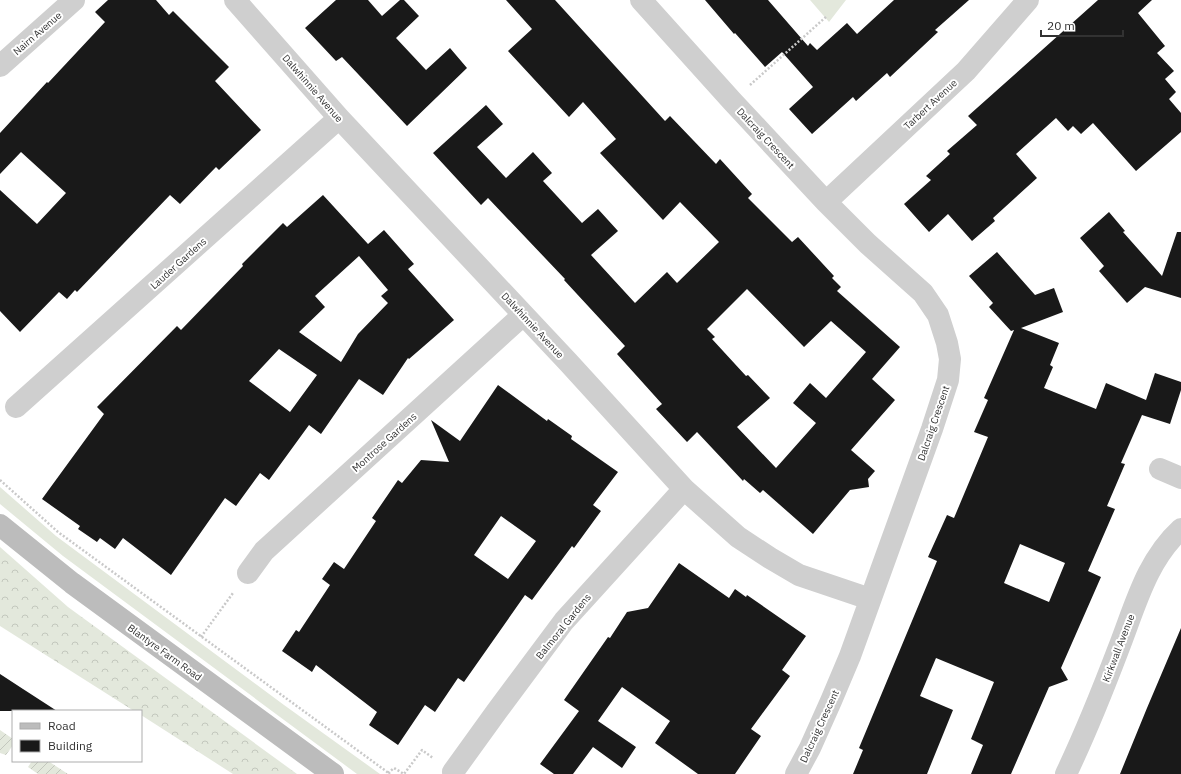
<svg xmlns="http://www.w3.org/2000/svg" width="1181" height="774" font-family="'IBM Plex Sans',sans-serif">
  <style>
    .grass { fill: #e3e8dc }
    .forest { fill: url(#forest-crowns) }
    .garden { fill: url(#garden-furrows) }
    .building { fill: #191919; fill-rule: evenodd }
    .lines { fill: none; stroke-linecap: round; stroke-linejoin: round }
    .path { stroke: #c9c9c9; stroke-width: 2.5; stroke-dasharray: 2 2; stroke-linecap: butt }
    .street { stroke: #cfcfcf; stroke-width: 22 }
    .secondary { stroke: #bcbcbc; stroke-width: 22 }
    .labels { text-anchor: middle; stroke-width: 4; stroke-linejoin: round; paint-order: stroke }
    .street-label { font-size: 10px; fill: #323232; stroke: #fff }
  </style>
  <defs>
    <pattern id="forest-crowns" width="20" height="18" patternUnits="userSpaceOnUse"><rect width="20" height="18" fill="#e3e8dc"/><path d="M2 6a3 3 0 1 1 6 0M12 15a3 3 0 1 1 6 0" fill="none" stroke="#c3c7bd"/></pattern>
    <pattern id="garden-furrows" width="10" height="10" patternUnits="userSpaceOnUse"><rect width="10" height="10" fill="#e3e8dc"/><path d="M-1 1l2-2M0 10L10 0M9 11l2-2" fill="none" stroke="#c3c7bd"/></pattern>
  </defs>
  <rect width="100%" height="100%" fill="#fff"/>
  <!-- grass -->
  <path class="grass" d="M 810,0 L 846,0 L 829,22 Z
    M 0,487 L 56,536 L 284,705 L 380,774 L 357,774 L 63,556 L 0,504 Z"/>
  <!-- forest -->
  <path class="forest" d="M 0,547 L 68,607 L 297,774 L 233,774 L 141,715 L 141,711 L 134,711 L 0,626 Z"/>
  <!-- garden -->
  <path class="garden" d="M 0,730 L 13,739 L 13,745 L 6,755 L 0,753 Z
    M 32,761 L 48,761 L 68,774 L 38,774 L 28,767 Z"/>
  <!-- building -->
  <path class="building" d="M 108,0 L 156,0 L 169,15 L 173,11 L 229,67 L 215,81 L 261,130 L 219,170 L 216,167 L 180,204 L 170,195 L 77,292 L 75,290 L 67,299 L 59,292 L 20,332 L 0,311 L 0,190 L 37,224 L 66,193 L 21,152 L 0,174 L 0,133 L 47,82 L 48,83 L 105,22 L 95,12 Z
    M 336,0 L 368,0 L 382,16 L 400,0 L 404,0 L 419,16 L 396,38 L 426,70 L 450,48 L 467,68 L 407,126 L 342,57 L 336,61 L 305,28 Z
    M 506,0 L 555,0 L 665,121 L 670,116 L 716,164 L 720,159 L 752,194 L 748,198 L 792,242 L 798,237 L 834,276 L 832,278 L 841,287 L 837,291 L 900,347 L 872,379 L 895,400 L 851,450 L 875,471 L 868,479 L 869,487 L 850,490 L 813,534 L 763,490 L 760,493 L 744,479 L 743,481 L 697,432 L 687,442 L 656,409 L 662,404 L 617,354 L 625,346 L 564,280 L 565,279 L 488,198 L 481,205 L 433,153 L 486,105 L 503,124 L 477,147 L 506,178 L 533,152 L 552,173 L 543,181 L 582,223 L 598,209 L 618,231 L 591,255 L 635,303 L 667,272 L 677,283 L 719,242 L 680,202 L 663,220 L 600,153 L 616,139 L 583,102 L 569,117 L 508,51 L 532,29 ZM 747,289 L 804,347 L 831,321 L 866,352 L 826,398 L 810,383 L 793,403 L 816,423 L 776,468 L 737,427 L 770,398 L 748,375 L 746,376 L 712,339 L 715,337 L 707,329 Z
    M 705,0 L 768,0 L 808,46 L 810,43 L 817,50 L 847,23 L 857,34 L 894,0 L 969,0 L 935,30 L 938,32 L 890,77 L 887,73 L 856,101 L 853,97 L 812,134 L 789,109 L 813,87 L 782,52 L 765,67 L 735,33 L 734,34 Z
    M 1098,0 L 1152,0 L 1138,13 L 1165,46 L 1157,53 L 1174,71 L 1165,79 L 1176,92 L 1169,99 L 1181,113 L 1181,132 L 1136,171 L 1093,123 L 1081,134 L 1073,126 L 1068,131 L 1056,118 L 1016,154 L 1037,178 L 993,218 L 995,221 L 972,241 L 948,214 L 929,232 L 904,204 L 931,180 L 926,176 L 950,154 L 947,151 L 977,125 L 968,116 Z
    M 323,195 L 368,244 L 384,230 L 414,264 L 408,269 L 454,320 L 409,359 L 408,358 L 383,395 L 359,379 L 321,434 L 309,425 L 269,480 L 260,473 L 236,506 L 225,498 L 171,575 L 123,538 L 115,549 L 100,538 L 97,542 L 78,529 L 80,526 L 42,499 L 104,414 L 97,407 L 177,326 L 181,330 L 243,266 L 242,264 L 283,223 L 287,227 ZM 359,256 L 388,290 L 381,296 L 388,303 L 358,334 L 341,362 L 299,332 L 325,307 L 315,296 ZM 279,349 L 317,375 L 290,412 L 249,381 Z
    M 1109,212 L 1125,231 L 1123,232 L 1162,276 L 1177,232 L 1181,232 L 1181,298 L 1145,287 L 1127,303 L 1099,271 L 1104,266 L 1080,238 Z
    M 997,252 L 1035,295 L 1054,288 L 1063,312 L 1021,328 L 1059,343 L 1050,365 L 1053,367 L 1044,388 L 1096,409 L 1106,383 L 1146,400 L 1155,373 L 1181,382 L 1181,390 L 1170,424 L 1142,415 L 1121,463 L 1125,464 L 1107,506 L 1115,509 L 1088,571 L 1101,577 L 1061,668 L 1068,680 L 1049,687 L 1011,774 L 971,774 L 983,745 L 971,739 L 994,682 L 936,658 L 920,696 L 953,710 L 927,774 L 853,774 L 863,750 L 859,748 L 937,561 L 928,557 L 947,515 L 954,518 L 988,437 L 974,432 L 988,400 L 984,398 L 1014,330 L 1011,331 L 989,307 L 993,303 L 969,276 ZM 1020,544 L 1065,563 L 1049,602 L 1004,583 Z
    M 498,385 L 547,421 L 548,419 L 572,436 L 571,439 L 618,472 L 593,505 L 601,511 L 574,548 L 572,546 L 532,600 L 525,595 L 464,682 L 458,678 L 435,712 L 425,705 L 398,745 L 369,725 L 377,712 L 316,665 L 312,672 L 282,651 L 296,630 L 299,632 L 330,585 L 322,579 L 334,562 L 344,569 L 376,521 L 372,518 L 398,480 L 402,483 L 421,460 L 449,462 L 431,420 L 460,441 ZM 501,516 L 536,541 L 508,579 L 474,555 Z
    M 679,563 L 729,598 L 735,589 L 746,597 L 747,595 L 806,636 L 782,670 L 790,676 L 751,729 L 761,736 L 735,774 L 698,774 L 655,743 L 670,721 L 622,687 L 598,721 L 636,747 L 622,768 L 593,747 L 573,774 L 554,774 L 540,764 L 579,711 L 564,700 L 608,637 L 610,638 L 627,612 L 648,608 Z
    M 1181,628 L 1181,774 L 1120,774 L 1147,708 Z
    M 0,674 L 23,689 L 57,711 L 0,711 Z"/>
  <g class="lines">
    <!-- path -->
    <path class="path" d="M 750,85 L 827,16
      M 0,480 L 58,532 L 390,774
      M 201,637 L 233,593
      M 388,773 L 394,768 L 404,774 L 422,750 L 433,758"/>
    <!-- street -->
    <path class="street" d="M 235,0 L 339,118 L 568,362 L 684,489 L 738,537 L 770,558 L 799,575 L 870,599
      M 641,0 L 732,101 L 826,202 L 868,244 L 923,293 L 938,315 L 947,343 L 950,359 L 948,380 L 932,429 L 850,656 L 831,701 L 810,748 L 796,774
      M 0,66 L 74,0
      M 826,202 L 966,71 L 1028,0
      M 16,407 L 339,118
      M 1160,469 L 1181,478
      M 248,573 L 264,551 L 523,315
      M 453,772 L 497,711 L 564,621 L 684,489
      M 1066,774 C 1085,734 1102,692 1118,650 C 1135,607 1146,561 1181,529"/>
    <!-- secondary -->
    <path class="secondary" d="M 0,525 L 72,583 L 333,774"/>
  </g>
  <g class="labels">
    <!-- street labels -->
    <g class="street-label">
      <text transform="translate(37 33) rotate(-41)" y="4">Nairn Avenue</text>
      <text transform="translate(313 88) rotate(49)" y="4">Dalwhinnie Avenue</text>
      <text transform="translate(930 104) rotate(-43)" y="4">Tarbert Avenue</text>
      <text transform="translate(766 138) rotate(47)" y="4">Dalcraig Crescent</text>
      <text transform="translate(178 263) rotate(-42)" y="4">Lauder Gardens</text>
      <text transform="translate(533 325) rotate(47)" y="4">Dalwhinnie Avenue</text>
      <text transform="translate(933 423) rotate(-71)" y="4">Dalcraig Crescent</text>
      <text transform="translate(384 442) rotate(-42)" y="4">Montrose Gardens</text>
      <text transform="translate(563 626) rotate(-51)" y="4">Balmoral Gardens</text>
      <text transform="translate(1118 648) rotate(-69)" y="4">Kirkwall Avenue</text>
      <text transform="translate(165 652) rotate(36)" y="4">Blantyre Farm Road</text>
      <text transform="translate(819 726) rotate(-65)" y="4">Dalcraig Crescent</text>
    </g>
  </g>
  <!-- legend -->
  <rect x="12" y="710" width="130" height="52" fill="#ffffff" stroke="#adadad"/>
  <rect x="20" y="723" width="20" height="6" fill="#bcbcbc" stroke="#adadad"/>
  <text x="48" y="730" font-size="12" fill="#323232">Road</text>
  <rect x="20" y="740" width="20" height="12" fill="#191919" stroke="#adadad"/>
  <text x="48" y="750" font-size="12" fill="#323232">Building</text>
  <!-- scale -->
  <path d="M1041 30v6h82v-6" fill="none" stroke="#323232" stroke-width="2"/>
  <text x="1047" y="30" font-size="12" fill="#323232" stroke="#ffffff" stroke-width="3" paint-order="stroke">20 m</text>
</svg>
